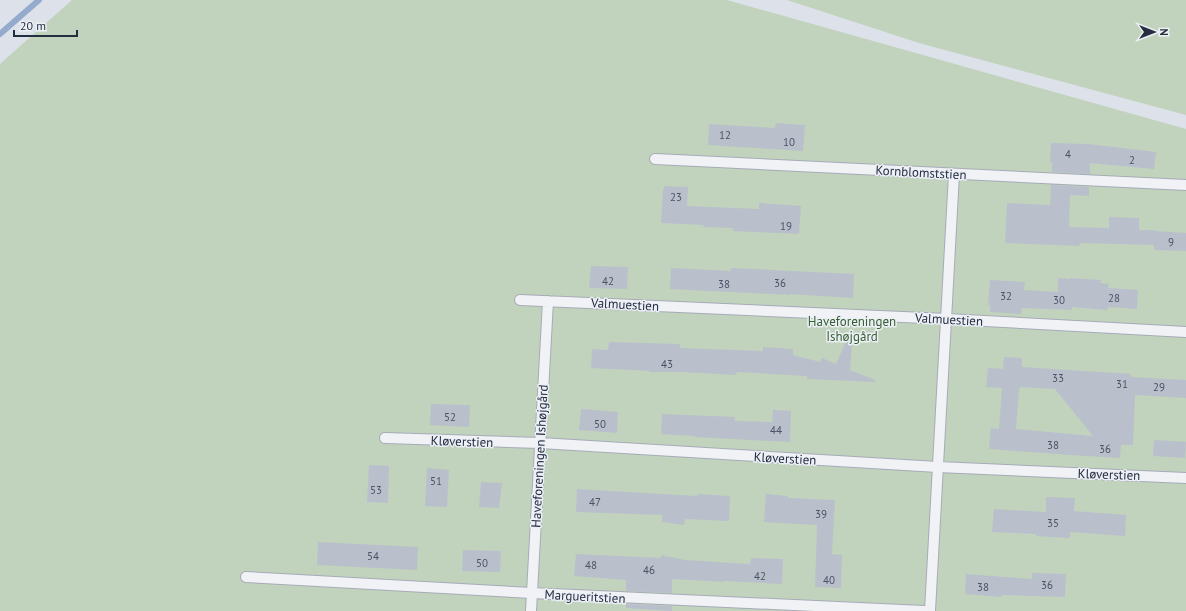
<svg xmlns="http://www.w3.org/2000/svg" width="1186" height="611" font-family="'PT Sans',sans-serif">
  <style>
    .green { fill: #c1d3bd }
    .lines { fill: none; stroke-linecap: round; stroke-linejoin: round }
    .stream { stroke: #94abcd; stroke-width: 6 }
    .building { fill: #babfcc; fill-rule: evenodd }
    .service-casing { stroke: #a6abb7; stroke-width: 12 }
    .service { stroke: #f0f2f6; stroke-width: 10 }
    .labels { text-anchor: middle; stroke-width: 3; stroke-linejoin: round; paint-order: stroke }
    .number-label { font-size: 11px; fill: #4a5264 }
    .street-label { font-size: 13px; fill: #252d41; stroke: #ecf0f6 }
    .park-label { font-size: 13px; fill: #365e31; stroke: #ecf0f6 }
  </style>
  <rect width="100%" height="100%" fill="#dde1e9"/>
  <!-- green -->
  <path class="green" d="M 72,0 L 727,0 L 1186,129 L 1186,611 L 0,611 L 0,64 Z
    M 787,0 L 1186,0 L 1186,115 L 919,43 Z"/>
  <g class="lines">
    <!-- stream -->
    <path class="stream" d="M 0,34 L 39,0"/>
  </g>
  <!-- building -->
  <path class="building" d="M 776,123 L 805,125 L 803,151 L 708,145 L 709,124 L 775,128 Z
    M 1051,143 L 1088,144 L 1156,152 L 1154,169 L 1090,163 L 1090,174 L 1052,172 L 1052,162 L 1050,162 Z
    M 1051,185 L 1089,187 L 1089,196 L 1070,195 L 1069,227 L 1109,228 L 1109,217 L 1139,218 L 1139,230 L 1155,230 L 1154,238 L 1155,231 L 1186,233 L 1186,251 L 1154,250 L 1154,245 L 1080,243 L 1079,246 L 1005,243 L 1007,203 L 1050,205 Z
    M 664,186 L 688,187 L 687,206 L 759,209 L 759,203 L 801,206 L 799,234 L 733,231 L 733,228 L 703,227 L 704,225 L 661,223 L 663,189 L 664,189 Z
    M 591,266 L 628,267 L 627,289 L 589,288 Z
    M 671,268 L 731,271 L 731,268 L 854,274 L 853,298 L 790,294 L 790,295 L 670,289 Z
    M 1058,278 L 1070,279 L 1070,278 L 1101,280 L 1100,283 L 1109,284 L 1108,288 L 1138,290 L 1137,309 L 1108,307 L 1107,310 L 1072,307 L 1072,310 L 1022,308 L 1021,314 L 990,312 L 990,305 L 988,305 L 990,280 L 1025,282 L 1024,290 L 1058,292 Z
    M 851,330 L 853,330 L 850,370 L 875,380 L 875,382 L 807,379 L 807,376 L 737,372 L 736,375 L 680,372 L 649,372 L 650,371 L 591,368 L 592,349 L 608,350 L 609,342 L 680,344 L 680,348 L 763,351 L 763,347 L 793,349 L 793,355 L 820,362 L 822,358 L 836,364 Z
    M 1004,357 L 1022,358 L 1022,367 L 1131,374 L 1131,377 L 1186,380 L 1186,398 L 1135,395 L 1133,445 L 1121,445 L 1120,458 L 1070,455 L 989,449 L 991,428 L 999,429 L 1002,388 L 986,387 L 988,368 L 1003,369 ZM 1020,387 L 1055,389 L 1093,436 L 1016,429 L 1019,389 L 1020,389 Z
    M 431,404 L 470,405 L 469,427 L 430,425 Z
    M 581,409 L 618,412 L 617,433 L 579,430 Z
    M 773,410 L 791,411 L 790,442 L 695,437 L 695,436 L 661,434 L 662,414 L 735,417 L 735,421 L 772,422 Z
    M 1154,440 L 1186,442 L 1185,458 L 1153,456 Z
    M 369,465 L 389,466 L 388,503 L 367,502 Z
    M 427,468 L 449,470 L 447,507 L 425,506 Z
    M 481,482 L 502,483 L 499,508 L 479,507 Z
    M 577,489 L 697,496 L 697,494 L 730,496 L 729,521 L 685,519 L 684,525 L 662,522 L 662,515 L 576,512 Z
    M 766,494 L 788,496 L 788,498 L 835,500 L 832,554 L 842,555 L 841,588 L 815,587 L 817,525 L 764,522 Z
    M 1046,497 L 1075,498 L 1074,511 L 1126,515 L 1125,536 L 1070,532 L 1070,538 L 1066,538 L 1036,536 L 1036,534 L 992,532 L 994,509 L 1046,512 Z
    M 318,542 L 418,547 L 417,570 L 317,565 Z
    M 463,550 L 501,551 L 500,572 L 462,571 Z
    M 576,554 L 661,558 L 661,555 L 685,560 L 750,564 L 751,558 L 783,559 L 782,584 L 724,581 L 723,582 L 672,579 L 672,593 L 626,591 L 626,580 L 574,576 Z
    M 1032,573 L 1066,574 L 1065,597 L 1002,595 L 1002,597 L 965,594 L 966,574 L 1032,579 Z
    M 626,604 L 672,606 L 672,611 L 626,608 Z"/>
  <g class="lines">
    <!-- service casing -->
    <g class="service-casing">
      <path id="service" d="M 655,159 L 1186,185
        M 520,300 L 947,319 L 1186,332
        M 385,438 L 540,443 L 938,467 L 1186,478
        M 246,577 L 532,593 L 924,611
        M 531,611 L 548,301
        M 930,611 L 954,174"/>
    </g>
    <!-- service -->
    <use href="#service" class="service"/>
  </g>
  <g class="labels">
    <!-- number labels -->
    <g class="number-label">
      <text x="725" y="139">12</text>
      <text x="789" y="146">10</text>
      <text x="1068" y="158">4</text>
      <text x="1132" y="164">2</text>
      <text x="676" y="201">23</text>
      <text x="786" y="230">19</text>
      <text x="1171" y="246">9</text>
      <text x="608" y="285">42</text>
      <text x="780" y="287">36</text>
      <text x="724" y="288">38</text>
      <text x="1006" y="300">32</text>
      <text x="1114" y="302">28</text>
      <text x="1059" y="304">30</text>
      <text x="667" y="368">43</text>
      <text x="1058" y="382">33</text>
      <text x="1122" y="388">31</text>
      <text x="1159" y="391">29</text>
      <text x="450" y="421">52</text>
      <text x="600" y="428">50</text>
      <text x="776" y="434">44</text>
      <text x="1053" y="449">38</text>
      <text x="1105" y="453">36</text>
      <text x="436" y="485">51</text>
      <text x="376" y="494">53</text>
      <text x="595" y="506">47</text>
      <text x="821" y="518">39</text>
      <text x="1053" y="527">35</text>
      <text x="373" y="560">54</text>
      <text x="482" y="567">50</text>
      <text x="591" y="569">48</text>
      <text x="649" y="574">46</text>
      <text x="760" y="580">42</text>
      <text x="829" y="584">40</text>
      <text x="1047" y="589">36</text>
      <text x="983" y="591">38</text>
    </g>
    <!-- street labels -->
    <g class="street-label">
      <text transform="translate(921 172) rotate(3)" y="5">Kornblomststien</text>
      <text transform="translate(625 304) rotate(3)" y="5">Valmuestien</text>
      <text transform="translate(949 319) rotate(3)" y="5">Valmuestien</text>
      <text transform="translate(462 441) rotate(2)" y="5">Kløverstien</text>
      <text transform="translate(539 456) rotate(-87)" y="5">Haveforeningen Ishøjgård</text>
      <text transform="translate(785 458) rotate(3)" y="5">Kløverstien</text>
      <text transform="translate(1109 474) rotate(2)" y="5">Kløverstien</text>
      <text transform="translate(585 596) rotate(3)" y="5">Margueritstien</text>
    </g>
    <!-- park labels -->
    <g class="park-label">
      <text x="852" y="326">Haveforeningen<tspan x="852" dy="15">Ishøjgård</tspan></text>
    </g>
  </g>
  <!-- north arrow -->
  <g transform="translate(1154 32) rotate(90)" stroke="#ecf0f6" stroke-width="3" paint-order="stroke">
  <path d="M0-3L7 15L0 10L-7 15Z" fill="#252d41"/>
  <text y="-6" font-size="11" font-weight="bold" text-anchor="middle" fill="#252d41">N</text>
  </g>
  <!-- scale -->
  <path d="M14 30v6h63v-6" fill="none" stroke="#252d41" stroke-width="2"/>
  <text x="20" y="30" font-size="12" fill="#252d41" stroke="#ecf0f6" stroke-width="3" paint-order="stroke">20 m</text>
</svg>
